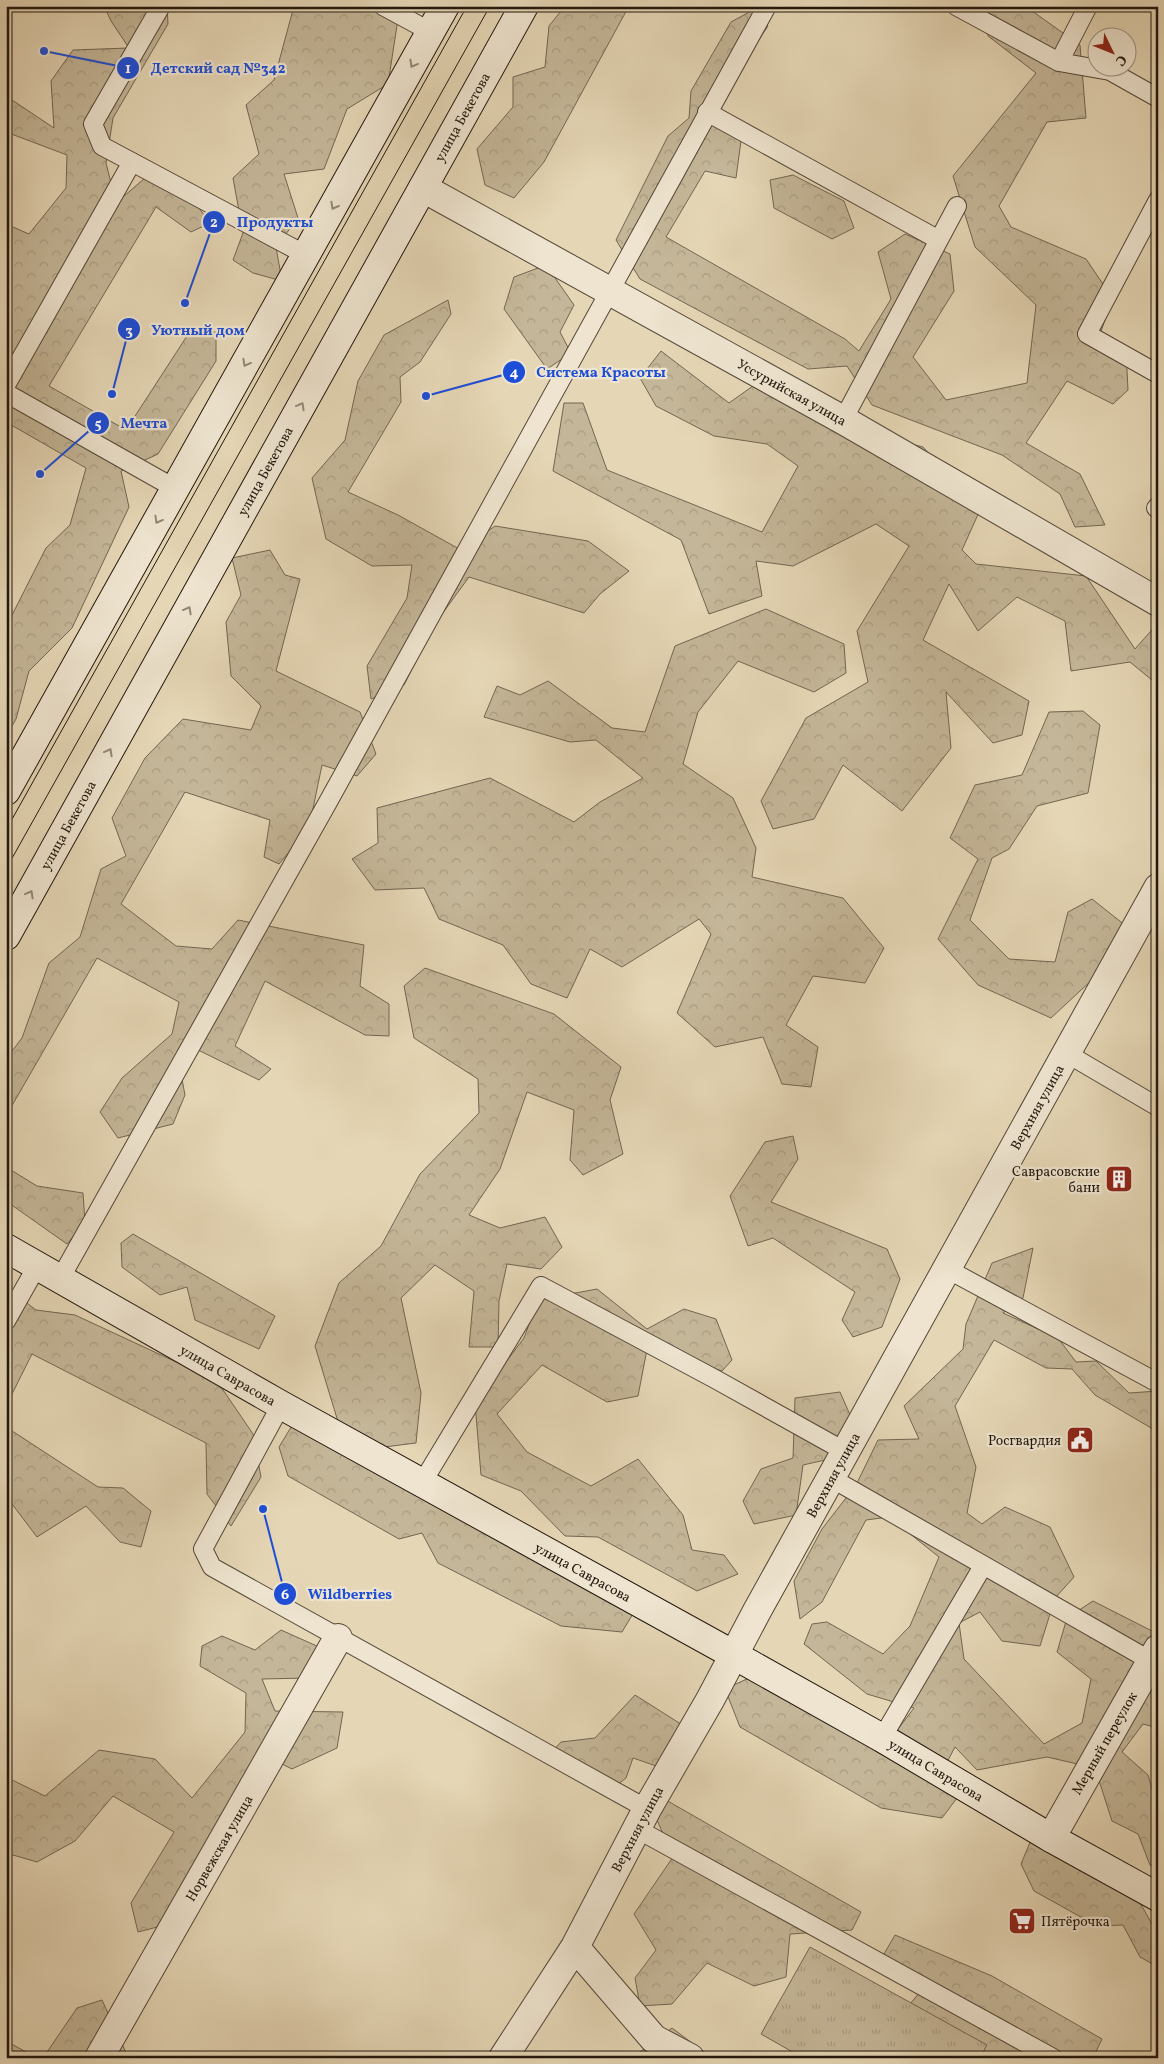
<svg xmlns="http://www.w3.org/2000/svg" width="1164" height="2064" font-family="Vollkorn,serif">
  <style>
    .forest { fill: url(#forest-crowns); stroke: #726652 }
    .park { fill: url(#park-tufts); stroke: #726652 }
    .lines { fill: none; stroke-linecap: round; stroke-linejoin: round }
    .lane-casing { stroke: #524737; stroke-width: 20 }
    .street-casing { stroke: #524737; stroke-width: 30 }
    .secondary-casing { stroke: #21170d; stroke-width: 30 }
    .lane { stroke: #eee4cf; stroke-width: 18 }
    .street { stroke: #eee4cf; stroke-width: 28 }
    .secondary { stroke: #eee4cf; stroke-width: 28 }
    .tram { stroke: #21170d; stroke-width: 1 }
    .oneway { stroke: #928878 }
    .labels { text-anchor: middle; stroke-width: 4.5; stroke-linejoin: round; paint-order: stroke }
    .street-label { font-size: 14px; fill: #21170d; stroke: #eee4cf }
    .poi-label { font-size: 14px; fill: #21170d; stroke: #eee4cf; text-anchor: end }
    .leader { fill: none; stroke: #1d4ed8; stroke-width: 2 }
    .callout-dot { fill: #1d4ed8; stroke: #eee4cf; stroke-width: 2 }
    .mark-label { font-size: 15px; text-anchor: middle; font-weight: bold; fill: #fff }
    .callout-label { font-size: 15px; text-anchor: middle; font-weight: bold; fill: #1d4ed8; stroke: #eee4cf; stroke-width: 4.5; stroke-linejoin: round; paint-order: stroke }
  </style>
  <defs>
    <pattern id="forest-crowns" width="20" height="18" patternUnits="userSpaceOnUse" patternTransform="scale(1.25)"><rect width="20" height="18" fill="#c4b698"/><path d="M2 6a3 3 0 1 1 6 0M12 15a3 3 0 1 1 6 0" fill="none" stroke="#a89c82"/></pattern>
    <pattern id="park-tufts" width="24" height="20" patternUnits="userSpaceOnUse" patternTransform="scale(1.25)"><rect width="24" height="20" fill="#c4b698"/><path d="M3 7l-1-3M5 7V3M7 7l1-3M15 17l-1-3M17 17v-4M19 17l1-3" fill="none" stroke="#a89c82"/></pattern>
  </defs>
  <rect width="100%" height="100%" fill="#e5d6b5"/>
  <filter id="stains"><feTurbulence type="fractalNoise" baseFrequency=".004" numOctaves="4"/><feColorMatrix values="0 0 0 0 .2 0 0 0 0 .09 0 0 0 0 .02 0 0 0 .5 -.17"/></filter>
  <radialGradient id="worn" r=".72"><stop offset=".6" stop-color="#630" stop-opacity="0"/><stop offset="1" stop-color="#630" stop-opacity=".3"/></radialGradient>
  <!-- forest -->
  <path class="forest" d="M 104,6 L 167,6 L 168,24 L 113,118 L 106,163 L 116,203 L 145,178 L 193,200 L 210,223 L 191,232 L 156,207 L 49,386 L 126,430 L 187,336 L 216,332 L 216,361 L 158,454 L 121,471 L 129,507 L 72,628 L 29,671 L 16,719 L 6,737 L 6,627 L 46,548 L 70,525 L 86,468 L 13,426 L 6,431 L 6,224 L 29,234 L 66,188 L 67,155 L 6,132 L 6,96 L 54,128 L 51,81 L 73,50 L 129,48 L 111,21 Z
    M 294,6 L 400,6 L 388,84 L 347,109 L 324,169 L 284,174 L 298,218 L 276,247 L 282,281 L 253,273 L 233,260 L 243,233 L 233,178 L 259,154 L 246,105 L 274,80 Z
    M 565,6 L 629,6 L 544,162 L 514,198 L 485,185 L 477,149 L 513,107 L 513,77 L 545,67 L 549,26 Z
    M 992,6 L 1025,6 L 1080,45 L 1086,118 L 1047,122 L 999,206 L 1011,227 L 1086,259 L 1113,299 L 1101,331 L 1126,351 L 1128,390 L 1113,404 L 1067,381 L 1026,443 L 1080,474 L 1105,525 L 1075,527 L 1060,494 L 1002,455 L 872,405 L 847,366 L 808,369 L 640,279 L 616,240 L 668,136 L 689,118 L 691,91 L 731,22 L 753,10 L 768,26 L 717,103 L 741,141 L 736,178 L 705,171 L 666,237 L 845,339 L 859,351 L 891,299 L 878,252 L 905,234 L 950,254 L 954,291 L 913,357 L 946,400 L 1027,383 L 1036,305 L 975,247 L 953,176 L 1036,73 L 988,36 L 983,8 Z
    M 793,175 L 844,201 L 854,228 L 832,239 L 774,208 L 770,180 Z
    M 546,265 L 574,305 L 560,332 L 571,353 L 547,369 L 504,309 L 514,277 Z
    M 448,300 L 451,314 L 420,362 L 400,377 L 401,402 L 348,492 L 398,515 L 461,550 L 495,526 L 588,541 L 629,571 L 600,594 L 584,613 L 469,577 L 434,625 L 404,685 L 371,699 L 367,666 L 407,598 L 412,565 L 372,566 L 326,539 L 312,478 L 345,440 L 358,381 L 384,335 Z
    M 661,351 L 729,403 L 760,381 L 815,420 L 923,447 L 980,510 L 962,550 L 976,564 L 1086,576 L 1135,649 L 1158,623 L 1158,685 L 1130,662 L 1071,671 L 1065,621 L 1017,597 L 978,631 L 949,584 L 923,640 L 1029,701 L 1022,735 L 993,743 L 946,692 L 951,748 L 902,811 L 843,765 L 814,819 L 773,829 L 761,801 L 806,718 L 868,682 L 857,631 L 909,546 L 876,524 L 793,566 L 756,561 L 762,596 L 709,614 L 681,540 L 553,471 L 564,403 L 583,403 L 607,470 L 762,532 L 798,466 L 767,444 L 714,436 L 656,406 L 640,378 Z
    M 270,550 L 285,575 L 300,579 L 276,671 L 360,712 L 376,754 L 357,776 L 322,765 L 309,828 L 279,864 L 264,857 L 270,820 L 185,792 L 121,904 L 176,946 L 212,949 L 238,920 L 364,945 L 360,986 L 389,1004 L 389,1036 L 365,1035 L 265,981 L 235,1046 L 271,1069 L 259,1080 L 194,1048 L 178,1058 L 185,1095 L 173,1124 L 118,1138 L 100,1112 L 122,1078 L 172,1034 L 179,1002 L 97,958 L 6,1116 L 6,1059 L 22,1038 L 49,963 L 80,937 L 101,869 L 126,856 L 112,818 L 145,758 L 183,719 L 251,730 L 261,706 L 231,676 L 226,622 L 241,595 L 232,558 Z
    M 766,609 L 844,644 L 846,673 L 814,692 L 738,661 L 698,712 L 683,764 L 733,798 L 756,848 L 752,877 L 843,898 L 884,948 L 865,983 L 813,976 L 786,1025 L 818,1047 L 811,1087 L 782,1084 L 763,1037 L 715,1047 L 677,1013 L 711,934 L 699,919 L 622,967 L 590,949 L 567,998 L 531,984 L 503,945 L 439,919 L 424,888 L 375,890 L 352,859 L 378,843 L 377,808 L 490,778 L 574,822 L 600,802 L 643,778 L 596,740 L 570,742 L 484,717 L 497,686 L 520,695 L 548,681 L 612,728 L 645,732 L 675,646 Z
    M 1083,711 L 1100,725 L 1088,793 L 1037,806 L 1009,849 L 992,858 L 970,920 L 1009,959 L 1055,962 L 1068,912 L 1092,899 L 1126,926 L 1109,964 L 1051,1018 L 978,985 L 938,939 L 978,859 L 950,838 L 975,785 L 1022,775 L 1049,712 Z
    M 425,968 L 554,1014 L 621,1067 L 610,1100 L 623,1154 L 583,1175 L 570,1160 L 574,1110 L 527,1092 L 500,1169 L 469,1215 L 500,1228 L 545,1217 L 562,1247 L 541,1269 L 507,1264 L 499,1301 L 498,1347 L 469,1347 L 474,1291 L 435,1265 L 401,1298 L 421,1393 L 416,1443 L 376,1448 L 339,1425 L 315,1346 L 339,1283 L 381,1246 L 420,1174 L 479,1113 L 478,1079 L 414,1038 L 404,986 Z
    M 793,1136 L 798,1159 L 771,1202 L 887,1249 L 900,1279 L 882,1327 L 853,1337 L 842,1320 L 855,1292 L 773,1238 L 748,1246 L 730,1196 L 765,1142 Z
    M 6,1167 L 37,1186 L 83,1193 L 85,1222 L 67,1244 L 6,1201 Z
    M 133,1234 L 275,1316 L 259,1349 L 195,1320 L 187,1287 L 160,1295 L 122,1267 L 121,1243 Z
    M 1033,1248 L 1023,1298 L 1003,1313 L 1058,1338 L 1076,1362 L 1096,1361 L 1129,1393 L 1158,1391 L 1158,1432 L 1095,1395 L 1072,1369 L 1046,1368 L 994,1340 L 955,1406 L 976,1467 L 967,1513 L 982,1524 L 1005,1507 L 1050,1527 L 1074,1577 L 1055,1598 L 1040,1646 L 1002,1641 L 980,1612 L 959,1623 L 964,1659 L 1044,1744 L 1082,1723 L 1091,1679 L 1057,1652 L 1067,1618 L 1093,1601 L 1152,1631 L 1158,1636 L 1158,1728 L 1143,1724 L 1122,1752 L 1148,1775 L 1158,1810 L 1158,1868 L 1150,1865 L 1138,1834 L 1112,1821 L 1095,1768 L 1047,1757 L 977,1770 L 955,1747 L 944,1768 L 957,1798 L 942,1818 L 881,1808 L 740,1727 L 725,1689 L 749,1678 L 800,1699 L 828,1724 L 886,1755 L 892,1737 L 914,1708 L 867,1694 L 804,1644 L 812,1624 L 827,1622 L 883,1654 L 910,1626 L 939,1557 L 889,1517 L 866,1520 L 822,1602 L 800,1619 L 794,1581 L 822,1529 L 856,1485 L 878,1440 L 919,1439 L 904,1406 L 963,1349 L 966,1324 L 992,1263 Z
    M 6,1287 L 36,1310 L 75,1315 L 217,1381 L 253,1434 L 261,1477 L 231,1526 L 207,1494 L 206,1443 L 32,1354 L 6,1406 Z
    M 597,1289 L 647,1329 L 684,1309 L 716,1319 L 732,1360 L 722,1371 L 684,1358 L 649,1339 L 638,1396 L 607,1402 L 542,1365 L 497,1414 L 527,1452 L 591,1486 L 638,1459 L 683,1515 L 692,1550 L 724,1555 L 738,1574 L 697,1591 L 598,1537 L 565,1536 L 521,1491 L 481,1475 L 475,1403 L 524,1338 L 538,1300 Z
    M 840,1392 L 854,1424 L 834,1458 L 803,1465 L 796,1515 L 754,1524 L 743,1501 L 761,1469 L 793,1458 L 795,1398 Z
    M 293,1424 L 637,1607 L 622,1632 L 561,1626 L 438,1563 L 422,1533 L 399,1539 L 288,1476 L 279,1447 Z
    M 6,1427 L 98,1487 L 123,1488 L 151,1511 L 141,1547 L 120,1542 L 86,1506 L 37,1537 L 6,1496 Z
    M 281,1630 L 319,1647 L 309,1678 L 262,1679 L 275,1711 L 343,1712 L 337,1748 L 292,1769 L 260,1753 L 220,1816 L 210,1876 L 182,1883 L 169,1924 L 138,1932 L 131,1903 L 174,1832 L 113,1796 L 75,1841 L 37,1862 L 6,1853 L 6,1777 L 45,1796 L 99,1750 L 155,1759 L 192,1798 L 245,1732 L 246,1693 L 200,1666 L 202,1646 L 222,1636 L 255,1650 Z
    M 635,1695 L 684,1726 L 662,1768 L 633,1758 L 626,1778 L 608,1792 L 552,1752 L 561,1742 L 595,1738 Z
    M 666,1800 L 861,1912 L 852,1930 L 790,1934 L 786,1977 L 754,1986 L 707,1963 L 672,2004 L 640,2006 L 635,1978 L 656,1950 L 634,1914 L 673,1857 L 654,1813 Z
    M 1031,1840 L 1123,1872 L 1158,1935 L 1158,1967 L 1140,1957 L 1123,1925 L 1097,1926 L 1034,1891 L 1021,1864 Z
    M 895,1935 L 992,1976 L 1102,2039 L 1093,2058 L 947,2058 L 905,2010 L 925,1986 L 884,1954 Z
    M 102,2000 L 127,2055 L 125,2058 L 43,2058 L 77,2008 Z
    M 672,2028 L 712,2058 L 632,2058 Z
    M 6,2041 L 37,2058 L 6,2058 Z"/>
  <!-- park -->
  <path class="park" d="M 810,1947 L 987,2045 L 980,2058 L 803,2058 L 761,2034 Z"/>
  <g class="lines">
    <!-- lane casing -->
    <g class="lane-casing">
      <path id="lane" d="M 161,6 L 93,124 L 102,146 L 306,255
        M 383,6 L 431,32
        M 956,6 L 1059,62 L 1088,6
        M 1059,62 L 1110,71 L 1158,98
        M 707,112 L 939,240
        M 1158,200 L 1087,334 L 1158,374
        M 6,385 L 132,162
        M 6,393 L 176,489
        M 843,420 L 957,206
        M 1156,508 L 1158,506
        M 1066,1053 L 1158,1107
        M 947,1269 L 1158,1383
        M 60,1279 L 328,802 L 767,6
        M 6,1321 L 37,1266
        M 281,1405 L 203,1549 L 212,1567 L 647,1809
        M 831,1478 L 1151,1661
        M 422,1483 L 541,1286 L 715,1379 L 846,1452
        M 882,1738 L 983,1566
        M 637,1829 L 1053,2058"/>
    </g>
    <!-- street casing -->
    <g class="street-casing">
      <path id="street" d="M 423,188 L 843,420 L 1158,602
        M 1051,1838 L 1158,1649
        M 575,1947 L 654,2039 L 690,2058
        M 99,2058 L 338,1638
        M 503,2058 L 575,1947 L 647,1809 L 710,1700 L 757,1611 L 1158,888"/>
    </g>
    <!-- secondary casing -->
    <g class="secondary-casing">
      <path id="secondary" d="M 6,791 L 445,6
        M 6,936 L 524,6
        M 6,1248 L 281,1405 L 734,1655 L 882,1738 L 1051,1838 L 1158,1897"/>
    </g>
    <!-- lane -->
    <use href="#lane" class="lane"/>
    <!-- street -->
    <use href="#street" class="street"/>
    <!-- secondary -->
    <use href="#secondary" class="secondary"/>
    <!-- tram -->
    <path class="tram" d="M 6,830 L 467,6
      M 6,869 L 490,6"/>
  </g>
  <!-- one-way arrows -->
  <defs><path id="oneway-chevron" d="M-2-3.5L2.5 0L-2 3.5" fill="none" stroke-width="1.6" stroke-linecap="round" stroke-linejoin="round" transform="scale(1.25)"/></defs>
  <g class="oneway">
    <use href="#oneway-chevron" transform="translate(413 64) rotate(119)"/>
    <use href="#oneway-chevron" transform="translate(334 206) rotate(119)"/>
    <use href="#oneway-chevron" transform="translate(246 363) rotate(119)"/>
    <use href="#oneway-chevron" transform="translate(301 406) rotate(-61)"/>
    <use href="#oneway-chevron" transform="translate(158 520) rotate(119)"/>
    <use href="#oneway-chevron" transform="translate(188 610) rotate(-61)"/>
    <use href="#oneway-chevron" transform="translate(109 752) rotate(-61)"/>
    <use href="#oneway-chevron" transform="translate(30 894) rotate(-61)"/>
  </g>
  <!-- icons -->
  <defs>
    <g id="building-square" transform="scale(1.4375)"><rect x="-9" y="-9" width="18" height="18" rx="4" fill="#8f2418" stroke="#eee4cf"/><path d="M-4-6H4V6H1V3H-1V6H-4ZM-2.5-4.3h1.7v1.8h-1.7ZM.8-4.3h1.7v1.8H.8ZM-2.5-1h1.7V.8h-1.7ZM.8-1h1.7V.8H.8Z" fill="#fff"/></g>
    <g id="civic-square" transform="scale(1.4375)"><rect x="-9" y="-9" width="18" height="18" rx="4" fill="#8f2418" stroke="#eee4cf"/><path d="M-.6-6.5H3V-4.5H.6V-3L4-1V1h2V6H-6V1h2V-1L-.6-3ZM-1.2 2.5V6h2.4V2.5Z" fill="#fff"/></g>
    <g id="supermarket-square" transform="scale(1.4375)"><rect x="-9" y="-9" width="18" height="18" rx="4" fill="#8f2418" stroke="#eee4cf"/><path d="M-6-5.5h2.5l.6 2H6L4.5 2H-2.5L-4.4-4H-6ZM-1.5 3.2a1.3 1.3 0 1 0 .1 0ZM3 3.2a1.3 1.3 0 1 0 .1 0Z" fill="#fff"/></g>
  </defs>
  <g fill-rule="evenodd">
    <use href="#building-square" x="1119" y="1179"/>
    <use href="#civic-square" x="1080" y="1440"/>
    <use href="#supermarket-square" x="1022" y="1921"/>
  </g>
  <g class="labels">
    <!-- street labels -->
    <g class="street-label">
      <text transform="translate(462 117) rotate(-61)" y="5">улица Бекетова</text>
      <text transform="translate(792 392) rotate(29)" y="5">Уссурийская улица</text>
      <text transform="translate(265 471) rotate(-61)" y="5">улица Бекетова</text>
      <text transform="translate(68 825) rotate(-61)" y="5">улица Бекетова</text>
      <text transform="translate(1037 1107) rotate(-61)" y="5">Верхняя улица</text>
      <text transform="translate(228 1375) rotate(30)" y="5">улица Саврасова</text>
      <text transform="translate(833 1475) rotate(-61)" y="5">Верхняя улица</text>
      <text transform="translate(583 1572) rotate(29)" y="5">улица Саврасова</text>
      <text transform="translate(1104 1743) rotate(-60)" y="5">Мерный переулок</text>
      <text transform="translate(936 1770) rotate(31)" y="5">улица Саврасова</text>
      <text transform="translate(637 1829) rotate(-62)" y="5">Верхняя улица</text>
      <text transform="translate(219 1848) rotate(-60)" y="5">Норвежская улица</text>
    </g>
    <!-- poi labels -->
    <g class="poi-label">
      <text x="1100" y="1176">Саврасовские<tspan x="1100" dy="16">бани</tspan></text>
      <text x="1061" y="1445">Росгвардия</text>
      <text x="1041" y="1926" text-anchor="start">Пятёрочка</text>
    </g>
  </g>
  <!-- callouts -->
  <path class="leader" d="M44 51L128 68M185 303L214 222M112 394L129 329M426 396L514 372M40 474L98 423M263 1509L285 1594"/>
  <g class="callout-dot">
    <circle cx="44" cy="51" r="5"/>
    <circle cx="185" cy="303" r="5"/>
    <circle cx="112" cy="394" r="5"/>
    <circle cx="426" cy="396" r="5"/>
    <circle cx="40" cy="474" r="5"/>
    <circle cx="263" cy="1509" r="5"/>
    <circle cx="128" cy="68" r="12"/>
    <circle cx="214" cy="222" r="12"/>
    <circle cx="129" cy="329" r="12"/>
    <circle cx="514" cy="372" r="12"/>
    <circle cx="98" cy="423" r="12"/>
    <circle cx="285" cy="1594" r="12"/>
  </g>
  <g class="mark-label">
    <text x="128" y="73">1</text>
    <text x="214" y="227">2</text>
    <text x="129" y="335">3</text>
    <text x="514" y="377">4</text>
    <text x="98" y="428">5</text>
    <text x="285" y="1599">6</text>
  </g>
  <g class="callout-label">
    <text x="218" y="73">Детский сад №342</text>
    <text x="275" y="227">Продукты</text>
    <text x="198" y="335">Уютный дом</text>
    <text x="601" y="377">Система Красоты</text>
    <text x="144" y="428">Мечта</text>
    <text x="350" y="1599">Wildberries</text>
  </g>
  <!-- margin -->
  <rect width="1164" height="2064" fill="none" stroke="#e5d6b5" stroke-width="25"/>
  <rect x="8" y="8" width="1149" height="2049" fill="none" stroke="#21170d" stroke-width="2.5"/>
  <rect x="12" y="12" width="1139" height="2039" fill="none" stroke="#21170d"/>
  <!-- north arrow -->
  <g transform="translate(1112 52) rotate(133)"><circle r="24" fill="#eee4cf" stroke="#9c9281"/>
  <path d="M0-4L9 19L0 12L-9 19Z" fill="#8f2418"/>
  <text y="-8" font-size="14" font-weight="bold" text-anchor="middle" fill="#21170d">С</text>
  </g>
  <rect width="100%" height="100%" filter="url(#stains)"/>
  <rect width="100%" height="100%" fill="url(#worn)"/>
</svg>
